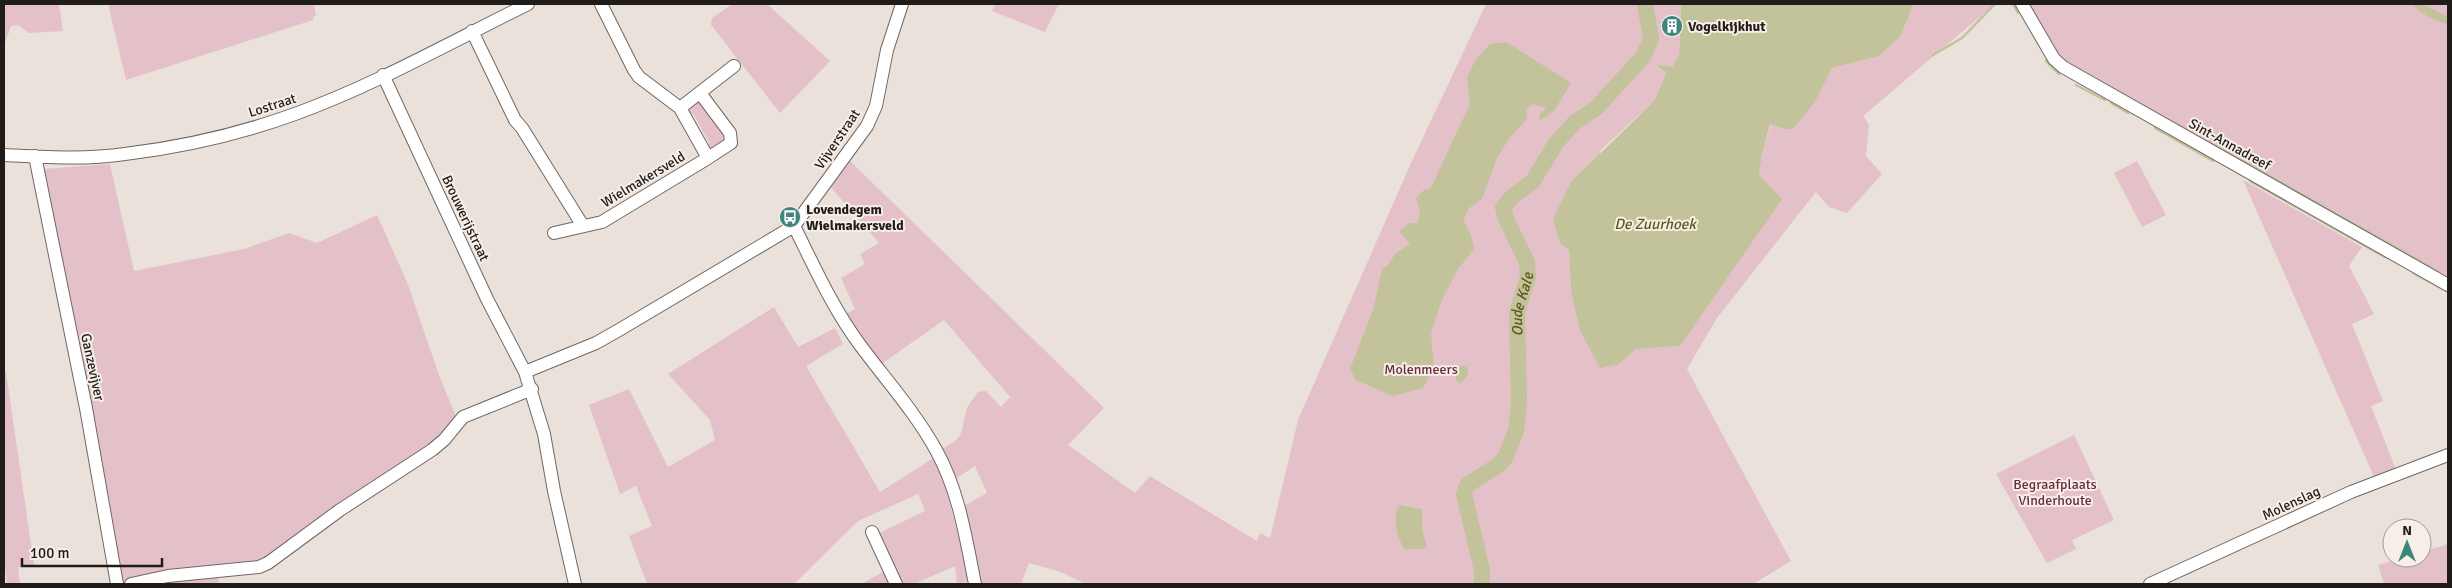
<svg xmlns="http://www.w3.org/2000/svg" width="2452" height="588" font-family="Signika,sans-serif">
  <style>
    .green { fill: #e4c1c8; fill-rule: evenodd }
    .water { fill: #c2c29b }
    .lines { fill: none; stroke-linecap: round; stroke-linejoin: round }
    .stream { stroke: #c2c29b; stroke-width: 2.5 }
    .river { stroke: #c2c29b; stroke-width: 16 }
    .minor-casing { stroke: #6f6862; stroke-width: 14 }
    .minor { stroke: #fff; stroke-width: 12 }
    .labels { text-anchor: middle; stroke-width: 4; stroke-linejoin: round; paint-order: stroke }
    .poi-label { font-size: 14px; font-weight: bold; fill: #1f1c19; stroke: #f7eee8; text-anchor: start }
    .street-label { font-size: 14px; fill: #1f1c19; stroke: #f7eee8 }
    .park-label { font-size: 14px; fill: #662d3c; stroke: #f7eee8 }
    .water-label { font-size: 15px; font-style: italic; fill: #5b591b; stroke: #f7eee8 }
  </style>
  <rect width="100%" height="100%" fill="#eae1db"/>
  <!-- green -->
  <path class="green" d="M 4,4 L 59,4 L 63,31 L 29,33 L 18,25 L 11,26 L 4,46 Z
    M 108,4 L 314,4 L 316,16 L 313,17 L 313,20 L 126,80 Z
    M 732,4 L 767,4 L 830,61 L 780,113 L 711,25 L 712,18 Z
    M 995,4 L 1059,4 L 1045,32 L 992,11 Z
    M 1486,4 L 1639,4 L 1641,22 L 1652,21 L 1651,4 L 1681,4 L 1679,55 L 1672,67 L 1657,64 L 1666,73 L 1654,101 L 1601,150 L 1569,250 L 1571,290 L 1619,364 L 1636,349 L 1680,346 L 1759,175 L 1762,154 L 1771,123 L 1784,129 L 1815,102 L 1832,68 L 1879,56 L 1900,37 L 1914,4 L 1995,4 L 1863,116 L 1869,125 L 1866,156 L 1882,174 L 1847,213 L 1829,207 L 1816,192 L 1717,318 L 1687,369 L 1791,561 L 1753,584 L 1085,584 L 1061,572 L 1029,563 L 1021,584 L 979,584 L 962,507 L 987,493 L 975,466 L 954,480 L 942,449 C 965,436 960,435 966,412 C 967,405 974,398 978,392 L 986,391 L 1001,407 L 1010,397 L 944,320 L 880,365 L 845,315 L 855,309 L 841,278 L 865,264 L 860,254 L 879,243 L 829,185 L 848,159 L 1104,408 L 1068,445 L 1135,493 L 1150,476 L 1257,541 L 1260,533 L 1270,538 L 1298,420 L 1411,163 ZM 1512,311 L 1521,312 C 1520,357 1534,431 1504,465 C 1494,476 1479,481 1469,494 L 1467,476 L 1498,461 L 1504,452 L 1512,431 L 1514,407 ZM 1401,505 L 1422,509 L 1422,529 Z
    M 2025,4 L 2448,4 L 2448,282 L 2055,57 Z
    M 700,101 L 727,135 L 728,141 L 713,150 L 709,148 L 709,142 L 694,115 L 687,111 L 687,107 Z
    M 2137,161 L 2166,215 L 2142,227 L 2114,173 Z
    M 110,164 L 134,271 L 244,249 L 289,233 L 317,243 L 377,215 L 407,282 L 439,375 L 457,419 L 447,432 L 258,563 L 122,583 L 45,188 L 44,169 Z
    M 2243,180 L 2362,247 L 2349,266 L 2374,314 L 2352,324 L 2383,401 L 2371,406 L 2396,470 L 2374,477 Z
    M 774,307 L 798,347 L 835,328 L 843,344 L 806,366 L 880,492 L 935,457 L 949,500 L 970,581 L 957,584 L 955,566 L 914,584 L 901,584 L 877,534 L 925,511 L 918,494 L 858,521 L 794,584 L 647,584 L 629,536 L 652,526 L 636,486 L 620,494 L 589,405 L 629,389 L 668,467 L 715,440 L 710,420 L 668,374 Z
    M 4,372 L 6,372 L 34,565 L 18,567 L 20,584 L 7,584 L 4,558 Z
    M 2074,435 L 2114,520 L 2072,540 L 2076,549 L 2047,563 L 1996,474 Z
    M 2448,544 L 2448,584 L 2384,584 L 2378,565 L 2401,558 L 2422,558 L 2422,552 Z
    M 885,571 L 891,584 L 861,584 Z
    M 218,577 L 219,584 L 150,584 Z"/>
  <!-- water -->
  <path class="water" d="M 1639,4 L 1651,4 L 1651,39 L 1641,22 Z
    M 1681,4 L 1914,4 L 1900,37 L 1879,56 L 1832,68 L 1815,102 L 1793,129 L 1784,129 L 1770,124 L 1762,154 L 1759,175 L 1782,199 L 1680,346 L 1636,349 L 1619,364 L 1600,368 L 1580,330 L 1571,290 L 1569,250 L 1560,243 L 1553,219 L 1571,182 L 1654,101 L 1666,73 L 1656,64 L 1672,67 L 1679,55 Z
    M 2411,4 L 2423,4 L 2448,17 L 2448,24 C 2433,21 2423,14 2411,4 Z
    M 1506,42 L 1571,83 L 1554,111 L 1539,121 L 1539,115 L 1546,108 L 1533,104 L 1526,110 L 1527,119 L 1510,137 L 1497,158 L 1482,199 L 1469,208 L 1463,219 L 1471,235 L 1474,249 L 1458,269 L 1441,302 L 1431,334 L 1434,368 L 1423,388 L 1393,396 L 1356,380 L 1350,369 L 1373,310 L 1382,269 L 1387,266 L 1396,253 L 1410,244 L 1399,231 L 1410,223 L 1417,223 L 1420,212 L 1416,198 L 1425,189 L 1430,190 L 1470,104 L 1467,77 L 1476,59 L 1490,44 Z
    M 1461,365 L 1468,368 L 1468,374 L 1462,382 L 1458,383 L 1454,374 Z
    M 1400,505 L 1422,509 L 1422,529 L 1427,547 L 1425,549 L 1405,549 C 1397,540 1391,514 1400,505 Z"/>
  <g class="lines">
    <!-- stream -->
    <path class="stream" d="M 2013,4 L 2018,13
      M 1933,55 L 1962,38 L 1995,4
      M 2046,61 L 2059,74
      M 2076,85 L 2105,100
      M 2111,103 L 2128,113
      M 2155,128 L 2213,161
      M 2209,142 L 2439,272
      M 2250,181 L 2385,257
      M 2413,273 L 2448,292"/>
    <!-- river -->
    <path class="river" id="s1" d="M 1482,584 L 1482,570 L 1464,494 L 1467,485 L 1497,466 L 1505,458 L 1516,431 L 1519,402 L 1517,312 L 1528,277 L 1527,262 L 1506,219 L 1503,207 L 1513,196 L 1533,181 L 1556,143 L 1574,123 L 1596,108 L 1643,57 L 1651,39 L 1645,4"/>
    <!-- minor casing -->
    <g class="minor-casing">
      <path id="minor" d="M 2022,4 L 2054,59 L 2063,67 L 2448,285
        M 472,31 L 515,120 L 522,128 L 583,226
        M 383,75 L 487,299 L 525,372 L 544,434 L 554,491 L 575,584
        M 700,93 L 730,133 L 731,143 L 708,158
        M 680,108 L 734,66
        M 4,155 C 44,157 85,160 125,154 C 182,147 240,134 295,114 C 375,85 451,42 528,4
        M 35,156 L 86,408 L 117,584
        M 794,226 C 814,266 833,309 860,345 C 886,380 915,412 936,450 C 959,491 966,539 975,584
        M 554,233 L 602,222 L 708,158 L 680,108 L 639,77 L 634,70 L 601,4
        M 525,372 L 596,343 L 619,330 L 794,226 L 867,126 L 876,106 L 887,50 L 902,4
        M 872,532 L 896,584
        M 131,584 L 168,576 L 259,567 L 268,563 L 340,510 L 432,450 L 444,440 L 463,417 L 532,389
        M 2150,584 L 2351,492 L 2448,455"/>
    </g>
    <!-- minor -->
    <use href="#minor" class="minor"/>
  </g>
  <!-- icons -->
  <defs>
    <g id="building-disc" transform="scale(1.125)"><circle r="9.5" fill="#3f857b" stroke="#f7eee8"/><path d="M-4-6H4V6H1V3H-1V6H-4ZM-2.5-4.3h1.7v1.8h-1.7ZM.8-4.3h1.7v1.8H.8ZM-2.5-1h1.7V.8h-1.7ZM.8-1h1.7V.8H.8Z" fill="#fff"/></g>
    <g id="bus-disc" transform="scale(1.125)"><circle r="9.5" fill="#3f857b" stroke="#f7eee8"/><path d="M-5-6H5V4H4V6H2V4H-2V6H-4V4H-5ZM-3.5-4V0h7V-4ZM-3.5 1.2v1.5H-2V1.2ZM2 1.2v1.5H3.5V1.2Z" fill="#fff"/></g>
  </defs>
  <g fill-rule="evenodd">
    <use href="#building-disc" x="1672" y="26"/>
    <use href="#bus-disc" x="790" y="217"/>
  </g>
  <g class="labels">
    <!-- poi labels -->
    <g class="poi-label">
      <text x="1688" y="31">Vogelkijkhut</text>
      <text x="806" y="214">Lovendegem<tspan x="806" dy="16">Wielmakersveld</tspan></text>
    </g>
    <!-- street labels -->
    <g class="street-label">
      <text transform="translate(272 105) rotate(-18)" y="5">Lostraat</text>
      <text transform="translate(837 139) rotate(-56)" y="5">Vijverstraat</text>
      <text transform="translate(2230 144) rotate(29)" y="5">Sint-Annadreef</text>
      <text transform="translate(643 179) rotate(-31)" y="5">Wielmakersveld</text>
      <text transform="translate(466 218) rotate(65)" y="5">Brouwerijstraat</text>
      <text transform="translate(93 367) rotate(78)" y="5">Ganzevijver</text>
      <text transform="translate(2291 503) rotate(-25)" y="5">Molenslag</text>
    </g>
    <!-- park labels -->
    <g class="park-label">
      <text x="1421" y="374">Molenmeers</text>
      <text x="2055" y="489">Begraafplaats<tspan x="2055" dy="16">Vinderhoute</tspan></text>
    </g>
    <!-- water labels -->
    <g class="water-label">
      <text x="1655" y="229">De Zuurhoek</text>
      <text dy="5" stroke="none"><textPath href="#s1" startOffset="305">Oude Kale</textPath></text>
    </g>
  </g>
  <!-- border -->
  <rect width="2452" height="588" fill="none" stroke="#1f1c19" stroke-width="10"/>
  <!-- north arrow -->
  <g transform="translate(2407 543)"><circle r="24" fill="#f7eee8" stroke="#a19a95"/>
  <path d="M0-4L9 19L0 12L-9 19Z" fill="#3f857b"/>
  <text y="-8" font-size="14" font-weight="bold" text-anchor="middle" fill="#1f1c19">N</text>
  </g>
  <!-- scale -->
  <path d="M22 558v8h140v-8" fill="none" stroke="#1f1c19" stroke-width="2.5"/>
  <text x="30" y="558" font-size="15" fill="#1f1c19" stroke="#f7eee8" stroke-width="4" paint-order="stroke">100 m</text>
</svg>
